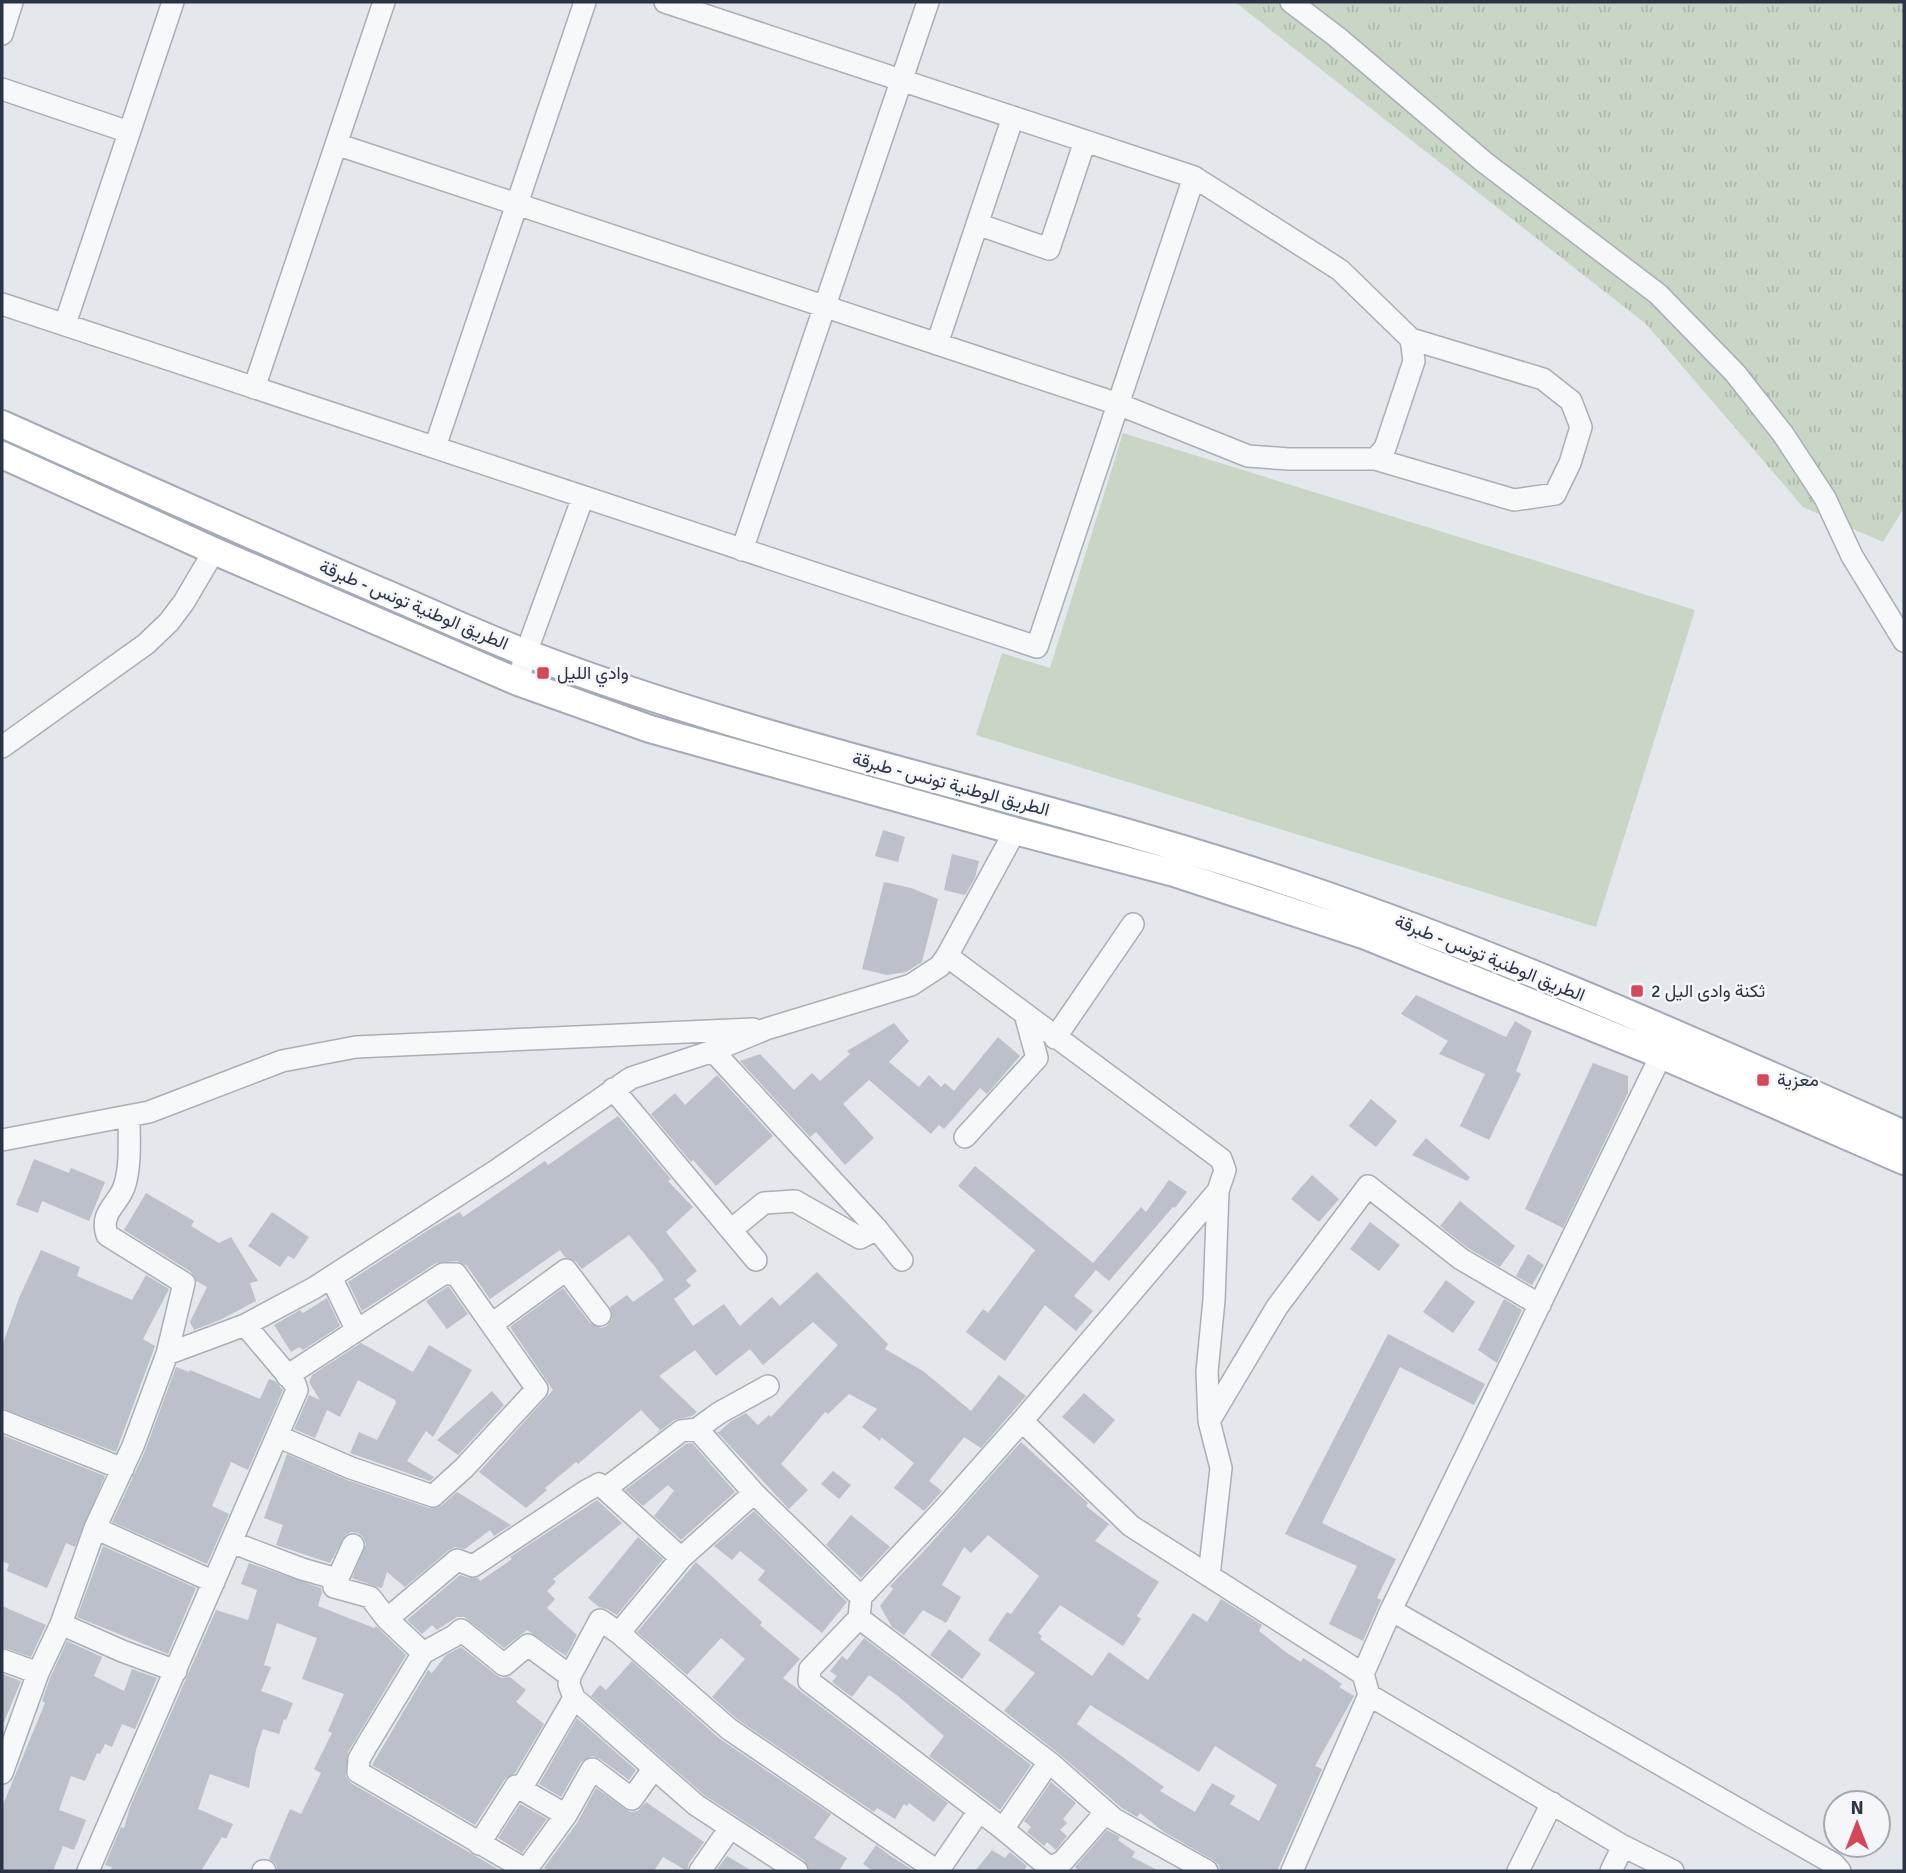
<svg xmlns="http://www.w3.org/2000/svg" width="1906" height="1873" font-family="Signika,Vazirmatn,sans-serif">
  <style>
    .grass { fill: url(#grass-tufts) }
    .pitch { fill: #c9d6c5 }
    .building { fill: #bbc0ca; fill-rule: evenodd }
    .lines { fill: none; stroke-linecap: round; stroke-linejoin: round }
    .minor-casing { stroke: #a9aeb7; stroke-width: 24 }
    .major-casing { stroke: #a3abb8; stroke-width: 30 }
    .minor { stroke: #f7f8fa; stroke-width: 21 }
    .major { stroke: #fff; stroke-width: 26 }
    .poi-dot { fill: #d1495b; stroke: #f4f6f9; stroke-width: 2.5 }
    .labels { text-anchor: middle; stroke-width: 5; stroke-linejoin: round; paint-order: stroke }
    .street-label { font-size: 18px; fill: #2b3445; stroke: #f4f6f9 }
    .poi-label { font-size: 18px; fill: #2b3445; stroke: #f4f6f9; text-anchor: start }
  </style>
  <defs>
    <pattern id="grass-tufts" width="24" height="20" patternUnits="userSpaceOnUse" patternTransform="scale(1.75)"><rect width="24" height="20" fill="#c9d6c5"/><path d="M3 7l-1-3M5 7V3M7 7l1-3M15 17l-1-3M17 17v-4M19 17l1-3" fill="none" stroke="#adb8ab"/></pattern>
  </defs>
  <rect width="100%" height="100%" fill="#e4e7ec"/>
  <!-- grass -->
  <path class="grass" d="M 1235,2 L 1904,2 L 1904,508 L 1883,542 L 1803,507 L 1646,324 Z"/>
  <!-- pitch -->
  <path class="pitch" d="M 1123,433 L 1695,610 L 1596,927 L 976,735 L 1002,653 L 1050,668 Z"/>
  <!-- building -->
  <path class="building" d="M 883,830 L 905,837 L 898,862 L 875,856 Z
    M 952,854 L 979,861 L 975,878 L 965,895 L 944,890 Z
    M 884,882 L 911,888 L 938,899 L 922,962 L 906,972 L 887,975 L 862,969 Z
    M 1416,995 L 1506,1037 L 1515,1021 L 1532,1031 L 1516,1071 L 1521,1074 L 1489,1140 L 1460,1126 L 1485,1074 L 1439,1054 L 1448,1041 L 1401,1014 Z
    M 894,1023 L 909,1041 L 889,1062 L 919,1087 L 929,1075 L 941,1087 L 945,1083 L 954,1091 L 998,1037 L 1020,1056 L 987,1094 L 980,1088 L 944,1129 L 939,1125 L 931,1134 L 869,1080 L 843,1104 L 874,1138 L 845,1165 L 816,1132 L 810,1137 L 740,1061 L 760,1054 L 794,1090 L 812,1073 L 820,1081 L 850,1054 L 847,1051 Z
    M 1593,1063 L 1628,1076 L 1628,1093 L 1563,1228 L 1525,1209 Z
    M 717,1075 L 773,1136 L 716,1186 L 693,1160 L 691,1162 L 651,1114 L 675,1093 L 685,1105 Z
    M 1371,1099 L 1397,1121 L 1376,1147 L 1349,1126 Z
    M 618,1116 L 671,1179 L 668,1181 L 693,1207 L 666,1232 L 697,1271 L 686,1280 L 691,1286 L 674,1299 L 693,1326 L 724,1304 L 740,1326 L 772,1297 L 780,1306 L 817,1272 L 888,1344 L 885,1349 L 923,1371 L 971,1411 L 999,1375 L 1026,1396 L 981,1448 L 964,1437 L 929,1481 L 942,1491 L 924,1511 L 894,1488 L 914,1463 L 881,1437 L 880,1441 L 862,1427 L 877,1409 L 849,1394 L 828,1414 L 825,1412 L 781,1464 L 808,1490 L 789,1509 L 716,1431 L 719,1432 L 730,1422 L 746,1413 L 758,1425 L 769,1415 L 771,1417 L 838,1345 L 813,1322 L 763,1365 L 750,1349 L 716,1376 L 695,1350 L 659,1376 L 697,1412 L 692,1416 L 674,1420 L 656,1434 L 660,1430 L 641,1410 L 578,1464 L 576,1462 L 545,1488 L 547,1490 L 526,1508 L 479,1472 L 553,1390 L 510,1327 L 563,1288 L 590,1323 L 601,1328 L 607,1326 L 612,1319 L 610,1307 L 627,1295 L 633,1302 L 664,1280 L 656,1268 L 629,1235 L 582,1269 L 576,1262 L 565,1257 L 560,1250 L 490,1299 L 467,1266 L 457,1261 L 436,1263 L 362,1311 L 348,1282 L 433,1227 L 460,1212 L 463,1217 L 545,1161 L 548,1165 Z
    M 1426,1138 L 1470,1177 L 1467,1181 L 1412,1155 Z
    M 34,1159 L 69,1173 L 71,1168 L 105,1182 L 89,1221 L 42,1201 L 38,1213 L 16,1205 Z
    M 975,1166 L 1093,1263 L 1141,1207 L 1146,1212 L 1169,1180 L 1187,1192 L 1175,1208 L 1173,1207 L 1109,1281 L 1096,1270 L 1074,1296 L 1093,1311 L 1076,1331 L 1045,1305 L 1005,1361 L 966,1332 L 983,1309 L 988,1313 L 1035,1250 L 958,1186 Z
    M 1312,1175 L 1339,1199 L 1319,1222 L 1291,1199 Z
    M 146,1193 L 194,1221 L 191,1226 L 219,1243 L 231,1237 L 258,1281 L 250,1283 L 256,1301 L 220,1320 L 194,1330 L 190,1322 L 207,1287 L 196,1281 L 191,1272 L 124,1230 Z
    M 1460,1201 L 1515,1246 L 1500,1267 L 1468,1248 L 1440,1226 Z
    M 272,1212 L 309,1237 L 294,1259 L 288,1256 L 280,1267 L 248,1246 Z
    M 1370,1222 L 1400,1245 L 1379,1271 L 1350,1249 Z
    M 41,1250 L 80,1267 L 77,1276 L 132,1300 L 146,1275 L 169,1289 L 143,1339 L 155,1346 L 116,1452 L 2,1408 L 2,1346 L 19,1298 Z
    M 1528,1254 L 1544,1265 L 1532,1285 L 1516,1276 Z
    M 1446,1280 L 1475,1302 L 1453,1333 L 1423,1312 Z
    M 447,1287 L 449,1287 L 468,1314 L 447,1329 L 426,1301 Z
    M 327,1298 L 340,1326 L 303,1350 L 299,1347 L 291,1352 L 274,1325 L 300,1310 L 303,1313 Z
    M 1504,1299 L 1522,1310 L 1497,1363 L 1478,1350 Z
    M 1388,1334 L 1485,1384 L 1474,1405 L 1400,1367 L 1322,1523 L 1396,1559 L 1377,1598 L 1381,1600 L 1363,1641 L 1329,1624 L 1357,1566 L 1285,1534 Z
    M 361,1343 L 413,1372 L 429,1345 L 472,1370 L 433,1437 L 426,1431 L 407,1461 L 434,1477 L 430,1481 L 350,1453 L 359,1432 L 377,1440 L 396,1403 L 395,1400 L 358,1380 L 340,1417 L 327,1410 L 315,1438 L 294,1429 L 309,1395 L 320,1400 L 309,1382 L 312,1375 Z
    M 176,1367 L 189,1372 L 190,1370 L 260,1399 L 269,1379 L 275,1381 L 283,1390 L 248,1470 L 231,1462 L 212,1506 L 229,1514 L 207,1564 L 112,1522 L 145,1451 Z
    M 492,1391 L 504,1405 L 458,1455 L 437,1440 Z
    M 1084,1393 L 1115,1420 L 1094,1444 L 1062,1417 Z
    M 2,1435 L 105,1476 L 75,1547 L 66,1543 L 47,1588 L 7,1571 L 9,1564 L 2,1561 Z
    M 1021,1442 L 1088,1503 L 1086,1506 L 1109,1524 L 1095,1541 L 1159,1582 L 1137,1616 L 1141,1619 L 1123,1646 L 1060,1605 L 1038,1633 L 1042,1636 L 1040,1639 L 1092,1676 L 1109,1652 L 1148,1680 L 1193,1613 L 1207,1622 L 1221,1599 L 1262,1625 L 1259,1631 L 1287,1653 L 1301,1662 L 1303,1658 L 1325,1672 L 1342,1684 L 1339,1687 L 1354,1696 L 1315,1766 L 1322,1769 L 1277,1871 L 1220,1871 L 1219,1865 L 1213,1860 L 1164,1832 L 1140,1813 L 1137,1817 L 1122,1808 L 1057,1752 L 1004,1711 L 1035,1673 L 988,1640 L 1007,1612 L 1011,1614 L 1039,1576 L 988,1535 L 971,1553 L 964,1547 L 942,1585 L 961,1597 L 946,1623 L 923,1610 L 904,1635 L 892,1627 L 880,1606 L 893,1589 L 890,1586 L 923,1552 ZM 1090,1705 L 1199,1772 L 1215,1746 L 1277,1785 L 1259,1821 L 1230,1804 L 1235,1796 L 1212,1783 L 1195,1812 L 1160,1791 L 1164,1787 L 1077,1724 Z
    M 692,1443 L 735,1492 L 681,1540 L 654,1516 L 674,1491 L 668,1485 L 643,1506 L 625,1490 L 686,1444 Z
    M 287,1454 L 347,1480 L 429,1508 L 441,1506 L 457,1492 L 511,1525 L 494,1536 L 490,1530 L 465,1549 L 455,1547 L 449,1550 L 405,1587 L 387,1572 L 382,1588 L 378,1587 L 352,1578 L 366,1544 L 363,1537 L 358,1533 L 351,1532 L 345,1535 L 330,1563 L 276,1545 L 283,1525 L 264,1518 Z
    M 833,1471 L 851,1485 L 839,1499 L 821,1484 Z
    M 597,1500 L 622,1523 L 553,1579 L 556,1582 L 547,1591 L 555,1599 L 547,1608 L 577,1635 L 566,1656 L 527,1630 L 504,1648 L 464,1617 L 457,1617 L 437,1630 L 432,1625 L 422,1634 L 407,1620 L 460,1575 L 469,1578 L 478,1578 L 480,1581 L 512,1559 L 510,1557 Z
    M 754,1511 L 847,1602 L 822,1633 L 758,1580 L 765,1571 L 740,1551 L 732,1560 L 714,1546 Z
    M 851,1515 L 890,1547 L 861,1578 L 826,1545 Z
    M 638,1537 L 663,1559 L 617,1615 L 607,1609 L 599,1607 L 588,1598 Z
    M 103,1546 L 196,1588 L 168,1654 L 77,1617 Z
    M 696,1562 L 762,1622 L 760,1625 L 800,1659 L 783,1678 L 948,1803 L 934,1822 L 909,1803 L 907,1806 L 904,1804 L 895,1819 L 877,1808 L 874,1812 L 737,1719 L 712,1697 L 745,1659 L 721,1638 L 687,1675 L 637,1632 Z
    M 249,1563 L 321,1588 L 322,1592 L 318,1606 L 374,1628 L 376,1626 L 406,1655 L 348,1752 L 346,1777 L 351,1783 L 501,1871 L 278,1871 L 276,1864 L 269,1859 L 290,1809 L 301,1814 L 321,1773 L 314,1769 L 332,1733 L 328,1731 L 344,1694 L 302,1679 L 317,1638 L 277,1623 L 264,1665 L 271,1667 L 261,1691 L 293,1703 L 286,1720 L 284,1719 L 279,1734 L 263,1729 L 256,1750 L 249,1788 L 210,1774 L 198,1809 L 233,1824 L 226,1839 L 222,1837 L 201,1871 L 110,1871 L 112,1867 L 105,1865 L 121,1827 L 124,1828 L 130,1807 L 216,1610 L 248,1620 L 257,1590 L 241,1584 Z
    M 2,1606 L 46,1625 L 31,1657 L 2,1647 Z
    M 949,1629 L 981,1654 L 962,1679 L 930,1655 Z
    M 864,1638 L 1031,1765 L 1000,1810 L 929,1756 L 944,1736 L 898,1696 L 869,1675 L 852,1697 L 832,1682 L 837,1676 L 830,1671 L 842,1656 L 847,1660 Z
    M 67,1641 L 102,1657 L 94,1676 L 124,1691 L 132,1669 L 157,1678 L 135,1729 L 122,1724 L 112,1747 L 105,1744 L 100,1754 L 97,1753 L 85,1781 L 71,1776 L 59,1810 L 86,1820 L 74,1850 L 63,1846 L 53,1871 L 2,1871 L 2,1807 L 45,1703 L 42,1701 L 50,1678 Z
    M 461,1647 L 496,1675 L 502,1678 L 510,1677 L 526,1690 L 516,1702 L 544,1724 L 515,1773 L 505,1779 L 475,1825 L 372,1765 L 428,1670 L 432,1673 L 446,1655 Z
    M 632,1661 L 720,1739 L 831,1814 L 814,1838 L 847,1858 L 839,1871 L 810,1871 L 804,1860 L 704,1795 L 591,1696 L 600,1685 L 606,1690 Z
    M 2,1674 L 21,1681 L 4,1722 L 2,1722 Z
    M 577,1718 L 636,1770 L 629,1780 L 600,1759 L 592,1756 L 581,1762 L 561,1797 L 539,1784 Z
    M 1051,1782 L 1076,1803 L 1063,1819 L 1067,1823 L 1060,1830 L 1067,1836 L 1056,1850 L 1047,1842 L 1044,1846 L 1027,1832 L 1031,1827 L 1024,1821 Z
    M 596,1788 L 630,1812 L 638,1811 L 646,1802 L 704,1842 L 689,1863 L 687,1871 L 663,1857 L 654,1871 L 549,1871 L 544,1868 L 577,1823 Z
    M 520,1804 L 547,1819 L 522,1853 L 498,1838 Z
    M 1107,1830 L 1120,1837 L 1118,1840 L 1135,1852 L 1132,1857 L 1159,1871 L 1076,1871 L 1077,1869 L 1075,1867 Z
    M 876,1845 L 889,1855 L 914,1871 L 873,1871 L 863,1864 Z
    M 992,1850 L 1005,1858 L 1010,1852 L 1027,1866 L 1024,1870 L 1026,1871 L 975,1871 Z
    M 727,1856 L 752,1871 L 721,1871 L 717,1869 Z"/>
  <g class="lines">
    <!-- minor casing -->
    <g class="minor-casing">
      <path id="minor" d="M 1291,2 L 1337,37 L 1484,162 L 1658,294 L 1735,373 L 1783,434 L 1825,498 L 1852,556 L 1904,641
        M 2,34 L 12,2
        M 2,89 L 129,132
        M 336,144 L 1118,404 L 1248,456 L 1289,459 L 1375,459 L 1385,448 L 1414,361 L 1411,339 L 1340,270 L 1194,177
        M 977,224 L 1049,249 L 1085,141
        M 2,304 L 1037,647 L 1194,177 L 665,2
        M 65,324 L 173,2
        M 937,344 L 1013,117
        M 254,388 L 384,2
        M 435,447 L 585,2
        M 1375,459 L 1514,500 L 1555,494 L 1570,463 L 1581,427 L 1571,401 L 1543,379 L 1411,339
        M 742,550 L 928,2
        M 518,682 L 526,653 L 583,497
        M 2,747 L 146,644 L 169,622 L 184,602 L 214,551
        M 947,956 L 1221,1159 L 1225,1170 L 1218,1191 L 1022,1421 L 1131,1526 L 1363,1674
        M 1055,1038 L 1133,924
        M 713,1051 L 877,1229 L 902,1260
        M 613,1089 L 756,1260
        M 129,1116 C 129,1137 131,1164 125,1184 C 120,1204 99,1211 107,1235 L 184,1283 L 167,1354
        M 965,1137 L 1037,1058 L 1025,1014
        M 2,1140 L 149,1112 L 282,1061 L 356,1047 L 753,1029
        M 731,1230 L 764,1203 L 795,1201 L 860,1238 L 877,1229
        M 331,1277 L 356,1329
        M 492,1324 L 566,1270 L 600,1315
        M 768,1386 L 719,1413 L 697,1429 L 754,1493 L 861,1597 L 859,1618 L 1049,1762 L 1003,1829
        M 2,1421 L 123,1469
        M 1209,1421 L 1277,1307 L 1368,1186 L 1461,1259 L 1540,1305
        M 277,1436 L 351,1468 L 433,1496 L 464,1468 L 537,1389 L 456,1274 L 443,1274 L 287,1376
        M 605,1489 L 681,1558
        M 754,1493 L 681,1558 L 619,1633 L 600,1620 L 570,1676 L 569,1684 L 574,1698 L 696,1805 L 797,1871
        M 95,1528 L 214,1582
        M 231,1542 L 302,1569 L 337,1579
        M 353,1545 L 334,1587 L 370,1597 L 387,1619
        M 1209,1576 L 1221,1468 L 1209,1421 L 1207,1372 L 1214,1300 L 1218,1191
        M 861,1597 L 944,1509 L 1022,1421
        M 1391,1610 L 1834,1864 L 1840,1871
        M 859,1618 L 810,1669 L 809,1681 L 1003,1829 L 1050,1868 L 1063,1861 L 1106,1812 L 1114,1819 L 1207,1871
        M 61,1624 L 122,1651 L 176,1671
        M 619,1633 L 729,1729 L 937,1871
        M 423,1653 L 454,1636 L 461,1630 L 504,1665 L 528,1645 L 570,1676
        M 2,1660 L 38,1673
        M 1369,1695 L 1623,1846 L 1673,1871
        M 1049,1762 L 1106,1812
        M 2,1773 L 38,1673 L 61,1624 L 95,1528 L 133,1446 L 167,1354 L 245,1325 L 314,1288 L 500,1168 L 631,1078 L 713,1051 L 766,1029 L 911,985 L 940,966 L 947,956 L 1015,831
        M 521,1789 L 566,1815 L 526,1870 L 521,1867
        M 566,1815 L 592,1769 L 632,1799 L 654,1768
        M 479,1844 L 516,1786 L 521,1789 L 574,1698
        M 88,1871 L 297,1390 L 295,1384 L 245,1325
        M 263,1871 L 265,1871
        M 520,1871 L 521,1867 L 358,1772 L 359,1759 L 367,1745 L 423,1653 L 387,1619 L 457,1560 L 473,1566 L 586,1491 L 599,1484 L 605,1489 L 681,1431 L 697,1429
        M 700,1871 L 730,1828
        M 938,1871 L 979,1811
        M 1292,1871 L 1369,1695 L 1363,1674 L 1391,1610 L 1667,1043
        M 1518,1871 L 1552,1803
        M 1611,1871 L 1623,1846"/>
    </g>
    <!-- major casing -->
    <g class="major-casing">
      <path id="major" d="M 2,424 C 129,481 256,538 385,593 C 432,613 479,635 526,653 C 765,745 1017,794 1260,873 C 1479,944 1694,1041 1904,1134
        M 2,455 L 214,551 L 518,682 L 650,729 L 1015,831 L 1174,873 L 1366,936 L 1661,1055 L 1904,1161"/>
    </g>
    <!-- minor -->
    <use href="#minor" class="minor"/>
    <!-- major -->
    <use href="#major" class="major"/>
  </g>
  <!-- markers -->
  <g class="poi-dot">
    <rect x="536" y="666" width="14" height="14" rx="3.5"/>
    <rect x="1630" y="984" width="14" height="14" rx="3.5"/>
    <rect x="1756" y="1073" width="14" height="14" rx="3.5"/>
  </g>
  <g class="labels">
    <!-- street labels -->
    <g class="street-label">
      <text transform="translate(414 605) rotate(23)" y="6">الطريق الوطنية تونس - طبرقة</text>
      <text transform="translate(951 784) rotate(15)" y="6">الطريق الوطنية تونس - طبرقة</text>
      <text transform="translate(1490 958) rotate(22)" y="6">الطريق الوطنية تونس - طبرقة</text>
    </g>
    <!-- poi labels -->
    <g class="poi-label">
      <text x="557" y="679">وادي الليل</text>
      <text x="1651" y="997">ثكنة وادى اليل 2</text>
      <text x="1777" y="1086">معزية</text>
    </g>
  </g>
  <!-- border -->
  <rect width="1906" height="1873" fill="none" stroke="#2b3445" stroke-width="7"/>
  <!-- north arrow -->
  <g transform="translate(1857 1824)"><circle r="33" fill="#f4f6f9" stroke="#a4a8b1" stroke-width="2"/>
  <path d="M0-5L12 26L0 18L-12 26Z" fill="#d1495b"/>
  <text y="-10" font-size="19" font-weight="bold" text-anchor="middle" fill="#2b3445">N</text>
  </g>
</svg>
